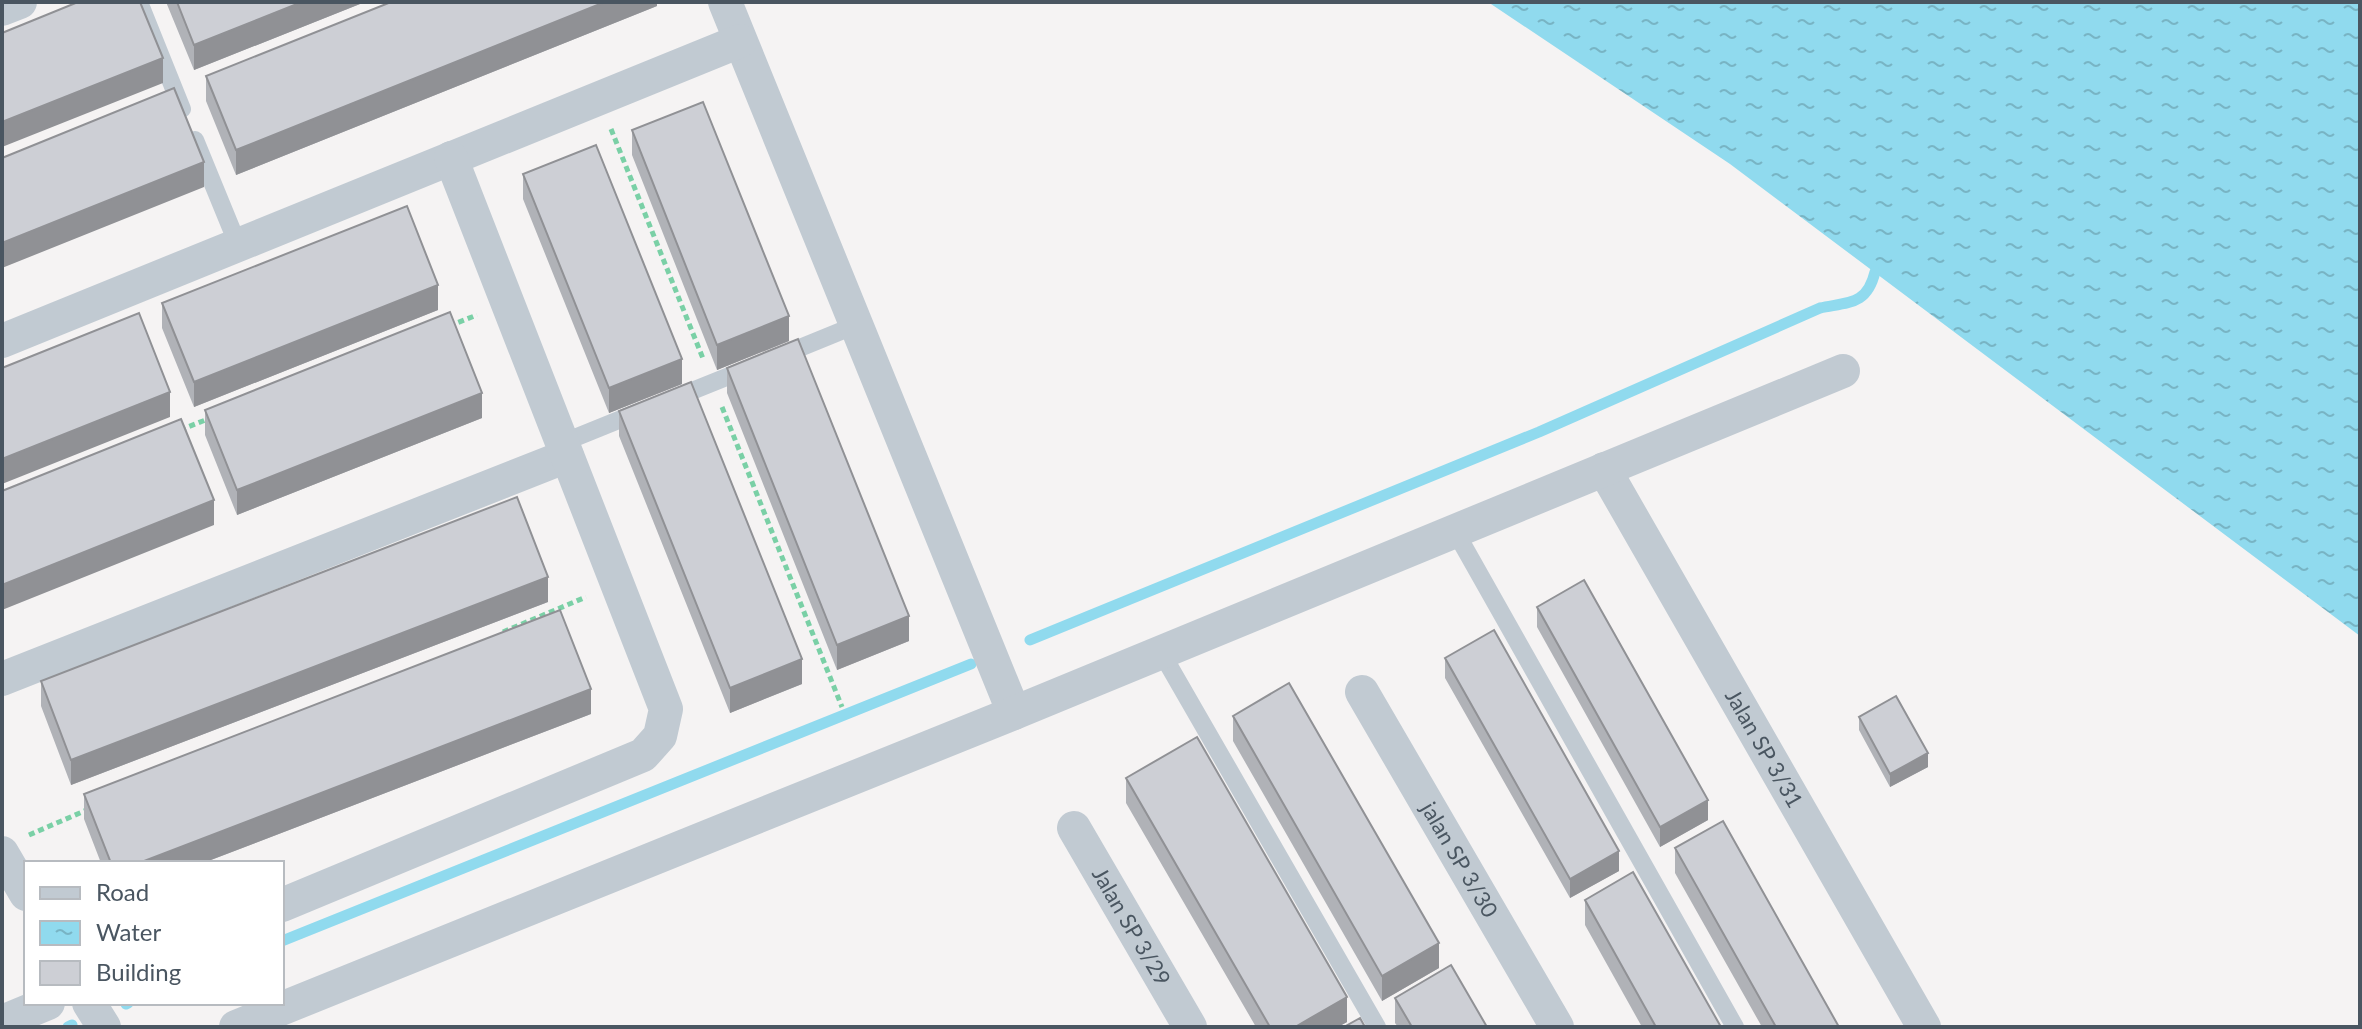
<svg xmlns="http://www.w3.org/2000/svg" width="2362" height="1029" font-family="Lato,sans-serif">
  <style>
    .water { fill: url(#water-ripples) }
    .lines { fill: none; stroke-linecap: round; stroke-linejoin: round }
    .stream { stroke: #90daee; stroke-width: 11 }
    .path { stroke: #7ad0a6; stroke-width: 5; stroke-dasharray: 6 4; stroke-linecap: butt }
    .service { stroke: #c1cad2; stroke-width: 18 }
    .minor { stroke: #c1cad2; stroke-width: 34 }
    .wall { fill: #b0b2b7 }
    .shaded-wall { fill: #909195 }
    .building { fill: #cdcfd5; stroke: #909195; stroke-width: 2 }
    .labels { text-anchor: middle; stroke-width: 8; stroke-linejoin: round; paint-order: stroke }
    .street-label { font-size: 22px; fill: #4a5661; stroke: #fff }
  </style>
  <defs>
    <pattern id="water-ripples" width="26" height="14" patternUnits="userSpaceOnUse" patternTransform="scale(2)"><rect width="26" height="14" fill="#90daee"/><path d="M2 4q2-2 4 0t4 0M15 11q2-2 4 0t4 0" fill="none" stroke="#78b4c4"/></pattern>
  </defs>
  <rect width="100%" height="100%" fill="#f5f3f3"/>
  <!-- water -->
  <path class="water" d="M 1488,2 L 2360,2 L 2360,636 L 1730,164 Z"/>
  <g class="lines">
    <!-- stream -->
    <path class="stream" d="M 1030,640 L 1539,432 L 1820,308 C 1849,302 1867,305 1875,272
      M 282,941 L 971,664
      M 126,1004 L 128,1003
      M 68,1027 L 72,1025"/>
    <!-- path -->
    <path class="path" d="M 611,129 L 704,361
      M 449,326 L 477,315
      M 722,407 L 842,707
      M 180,430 L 208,419
      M 503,632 L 586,597
      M 29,835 L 89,809"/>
    <!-- service -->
    <path class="service" d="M 139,2 L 182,109
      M 195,140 L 238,245
      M 780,356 L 856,325
      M 672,399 L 749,368
      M 562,443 L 641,411
      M 1455,531 L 1735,1027
      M 1161,652 L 1377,1027"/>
    <!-- minor -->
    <g class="minor">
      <path d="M 725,2 L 1014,713"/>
      <path d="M 2,9 L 20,2"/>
      <path d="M 2,341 L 740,41"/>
      <path id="s1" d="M 1604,469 L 1924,1027"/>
      <path d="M 2,679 L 567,456"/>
      <path id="s2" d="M 1362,692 L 1557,1027"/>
      <path id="s3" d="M 1074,828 L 1190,1027"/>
      <path d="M 2,853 L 26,894"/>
      <path d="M 282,905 L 643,755 L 660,736 L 666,709 L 451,158"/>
      <path d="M 89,1003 L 104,1027"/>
      <path d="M 2,1022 L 48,1003"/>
      <path d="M 236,1027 L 1014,713 L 1843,371"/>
    </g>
  </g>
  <!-- wall -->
  <path class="wall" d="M 166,2 L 365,2 L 194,70 Z
    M 657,2 L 657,6 L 236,175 L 206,101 L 206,76 Z
    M 632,130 L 789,341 L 717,370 L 632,155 Z
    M 523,174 L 682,384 L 609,413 L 523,199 Z
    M 162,303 L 438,310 L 194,407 L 162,328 Z
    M 727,368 L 909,641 L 837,670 L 727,393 Z
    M 205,410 L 482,418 L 237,515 L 205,435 Z
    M 619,411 L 802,684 L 730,713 L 619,436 Z
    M 548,602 L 71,785 L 41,706 L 41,681 Z
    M 1537,607 L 1708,820 L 1660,847 L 1537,627 Z
    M 1445,658 L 1619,871 L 1570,898 L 1445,678 Z
    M 591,714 L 203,863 L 101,863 L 84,819 L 84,794 Z
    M 1233,716 L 1439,968 L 1382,1001 L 1233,741 Z
    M 1859,717 L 1928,767 L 1890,787 L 1859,730 Z
    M 1126,778 L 1347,1022 L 1338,1027 L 1256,1027 L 1126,803 Z
    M 1675,848 L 1839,1027 L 1762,1027 L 1675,873 Z
    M 1585,900 L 1721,1027 L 1642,1027 L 1585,925 Z
    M 1395,998 L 1487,1027 L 1398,1027 L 1395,1023 Z"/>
  <!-- shaded-wall -->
  <path class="shaded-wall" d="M 302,2 L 365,2 L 194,70 L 194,45 Z
    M 605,2 L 657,2 L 657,6 L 236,175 L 236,150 Z
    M 163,58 L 163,83 L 2,147 L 2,122 Z
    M 204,162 L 204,187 L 2,268 L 2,243 Z
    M 438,285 L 438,310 L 194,407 L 194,382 Z
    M 789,316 L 789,341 L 717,370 L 717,345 Z
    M 682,359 L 682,384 L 609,413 L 609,388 Z
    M 170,392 L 170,417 L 2,484 L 2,459 Z
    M 482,393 L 482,418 L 237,515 L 237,490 Z
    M 214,500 L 214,525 L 2,610 L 2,585 Z
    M 548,577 L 548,602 L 71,785 L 71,760 Z
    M 909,616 L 909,641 L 837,670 L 837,645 Z
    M 802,659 L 802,684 L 730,713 L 730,688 Z
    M 591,689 L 591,714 L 203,863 L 139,863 Z
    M 1928,753 L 1928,767 L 1890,787 L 1890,774 Z
    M 1708,800 L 1708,820 L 1660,847 L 1660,827 Z
    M 1619,851 L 1619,871 L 1570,898 L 1570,879 Z
    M 1439,943 L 1439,968 L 1382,1001 L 1382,976 Z
    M 1347,997 L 1347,1022 L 1338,1027 L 1295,1027 Z"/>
  <!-- building -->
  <path class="building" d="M 78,2 L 140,2 L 163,58 L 2,122 L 2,33 Z
    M 177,2 L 302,2 L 194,45 Z
    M 391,2 L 605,2 L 236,150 L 206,76 Z
    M 174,88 L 204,162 L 2,243 L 2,158 Z
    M 703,102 L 789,316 L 717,345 L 632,130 Z
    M 596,145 L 682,359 L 609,388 L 523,174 Z
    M 407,206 L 438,285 L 194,382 L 162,303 Z
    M 450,312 L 482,393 L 237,490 L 205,410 Z
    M 139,313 L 170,392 L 2,459 L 2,368 Z
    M 798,339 L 909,616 L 837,645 L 727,368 Z
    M 691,382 L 802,659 L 730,688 L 619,411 Z
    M 181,419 L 214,500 L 2,585 L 2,491 Z
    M 517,497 L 548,577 L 71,760 L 41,681 Z
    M 1584,580 L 1708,800 L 1660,827 L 1537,607 Z
    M 560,610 L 591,689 L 139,863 L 111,863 L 84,794 Z
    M 1494,630 L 1619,851 L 1570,879 L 1445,658 Z
    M 1289,683 L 1439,943 L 1382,976 L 1233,716 Z
    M 1896,696 L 1928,753 L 1890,774 L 1859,717 Z
    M 1197,737 L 1347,997 L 1295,1027 L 1270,1027 L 1126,778 Z
    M 1723,821 L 1839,1027 L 1776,1027 L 1675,848 Z
    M 1633,872 L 1721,1027 L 1656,1027 L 1585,900 Z
    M 1451,965 L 1487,1027 L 1412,1027 L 1395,998 Z
    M 1360,1018 L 1365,1027 L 1344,1027 Z"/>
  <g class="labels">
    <!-- street labels -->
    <g class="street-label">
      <text dy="8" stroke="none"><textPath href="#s1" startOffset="322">Jalan SP 3/31</textPath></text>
      <text dy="8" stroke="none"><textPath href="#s2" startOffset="194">jalan SP 3/30</textPath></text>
      <text dy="8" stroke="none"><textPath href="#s3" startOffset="114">Jalan SP 3/29</textPath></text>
    </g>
  </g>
  <!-- border -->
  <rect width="2362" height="1029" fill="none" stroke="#4a5661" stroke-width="8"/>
  <!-- legend -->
  <rect x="24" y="861" width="260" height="144" fill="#ffffff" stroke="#b7bbc0" stroke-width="2"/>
  <rect x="40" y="887" width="40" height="12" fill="#c1cad2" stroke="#b7bbc0" stroke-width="2"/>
  <text x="96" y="901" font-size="24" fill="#4a5661">Road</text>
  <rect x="40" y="921" width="40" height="24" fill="url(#water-ripples)" stroke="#b7bbc0" stroke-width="2"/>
  <text x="96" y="941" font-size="24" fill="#4a5661">Water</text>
  <rect x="40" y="961" width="40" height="24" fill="#cdcfd5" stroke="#b7bbc0" stroke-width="2"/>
  <text x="96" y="981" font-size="24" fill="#4a5661">Building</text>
</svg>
